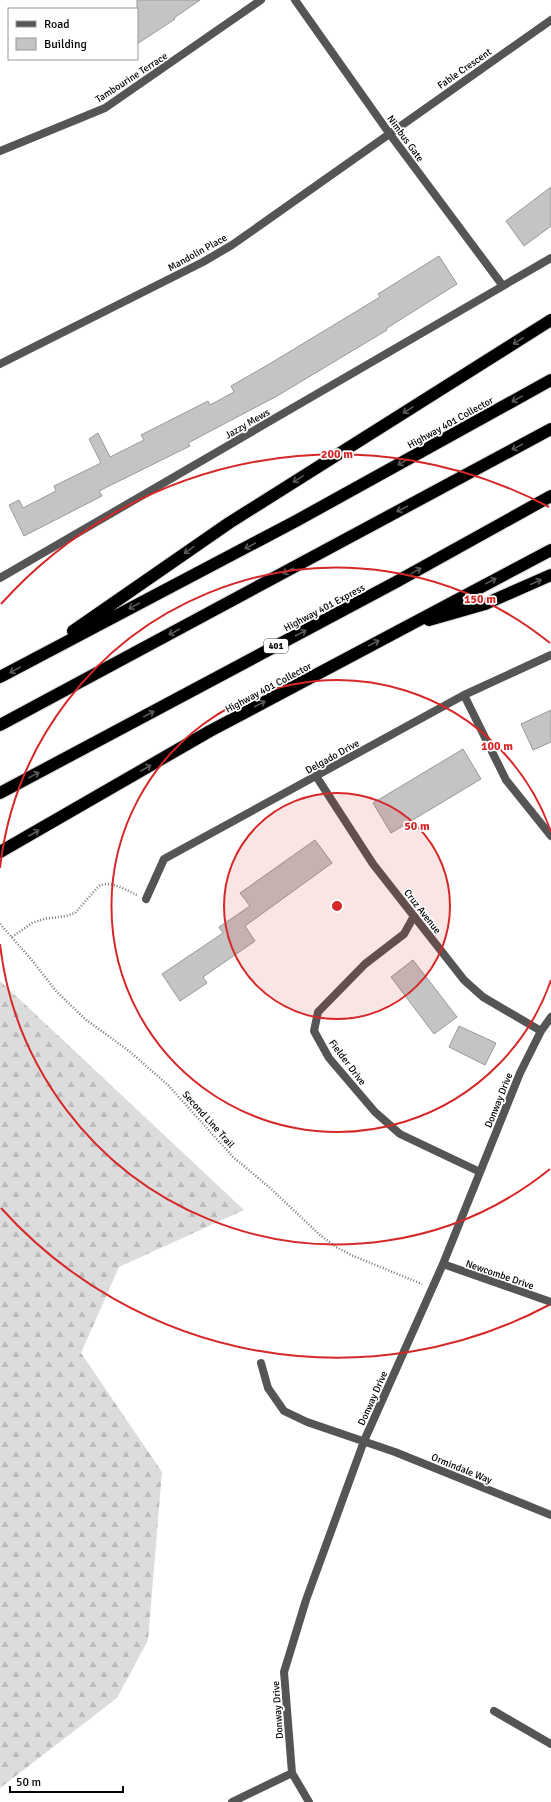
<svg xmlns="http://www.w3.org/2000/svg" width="551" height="1802" font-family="Signika,sans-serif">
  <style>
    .forest { fill: url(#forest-firs) }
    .building { fill: #c4c4c4; stroke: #999 }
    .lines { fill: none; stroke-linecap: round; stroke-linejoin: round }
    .motorway-casing { stroke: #dbdbdb; stroke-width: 14 }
    .path { stroke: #777; stroke-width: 2.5; stroke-dasharray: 1 2; stroke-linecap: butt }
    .minor { stroke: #555; stroke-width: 8 }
    .motorway { stroke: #000; stroke-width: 12 }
    .oneway { stroke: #595959 }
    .ring { fill: none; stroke: #d62828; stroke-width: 2 }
    .labels { text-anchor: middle; stroke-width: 3.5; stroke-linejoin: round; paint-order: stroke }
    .shield { fill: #fff; stroke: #4c4c4c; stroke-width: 1 }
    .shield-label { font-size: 9px; font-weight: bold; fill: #000 }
    .street-label { font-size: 10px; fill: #000; stroke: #fff }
    .centre { fill: #d62828; stroke: #fff; stroke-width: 2 }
    .ring-label { font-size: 12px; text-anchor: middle; font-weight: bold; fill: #d62828; stroke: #fff; stroke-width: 3.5; stroke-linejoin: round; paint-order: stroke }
  </style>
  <defs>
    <pattern id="forest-firs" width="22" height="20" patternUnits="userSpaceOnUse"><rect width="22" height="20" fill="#dcdcdc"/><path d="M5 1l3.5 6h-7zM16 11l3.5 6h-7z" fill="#bbb"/></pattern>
  </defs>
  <rect width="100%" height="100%" fill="#fff"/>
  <!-- forest -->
  <path class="forest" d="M 0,981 L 244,1210 L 119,1267 L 81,1353 L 162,1472 L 148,1640 L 117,1698 L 0,1788 Z"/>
  <!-- building -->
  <path class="building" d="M 137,0 L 200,0 L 174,18 L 175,19 L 137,44 Z
    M 551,187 L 551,226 L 524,246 L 506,221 Z
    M 439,256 L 457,284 L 387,328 L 387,330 L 277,396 L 188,443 L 190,446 L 99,491 L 102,496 L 24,536 L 9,505 L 19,500 L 23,508 L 56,491 L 54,486 L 101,463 L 89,439 L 98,433 L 110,457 L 144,440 L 141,435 L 208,401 L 210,405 L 234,392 L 231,386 L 266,366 L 380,297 L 378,294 Z
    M 551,710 L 551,742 L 533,750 L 521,724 Z
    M 463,749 L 481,779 L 391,833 L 373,803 Z
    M 315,840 L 332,863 L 245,926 L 255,941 L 203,977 L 207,983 L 180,1001 L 162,974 L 223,933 L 219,927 L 250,906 L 240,893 Z
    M 413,960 L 457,1017 L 434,1034 L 391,977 Z
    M 459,1026 L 496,1043 L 485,1065 L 449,1047 Z"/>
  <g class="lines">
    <!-- motorway casing -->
    <g class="motorway-casing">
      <path id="motorway" d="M 429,620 L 485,604 L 551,575
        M 73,631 L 229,523 L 551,320
        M 0,677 L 296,521 L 551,380
        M 0,725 L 551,429
        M 0,793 L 396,582 L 551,496
        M 0,852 L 210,731 L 551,550"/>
    </g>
    <!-- path -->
    <path class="path" d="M 0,924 L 31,959 L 56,991 L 85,1019 L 129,1051 L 168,1085 L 233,1157 L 269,1187 L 320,1235 L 336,1247 L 351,1255 L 422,1284
      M 12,937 L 32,923 L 44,919 L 66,916 L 75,913 L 99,886 C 111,880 125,890 137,895"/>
    <!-- minor -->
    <path class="minor" d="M 295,0 L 389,133 L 503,286
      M 0,151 L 105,108 L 261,0
      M 0,364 L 203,262 L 232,245 L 551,20
      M 0,578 L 551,258
      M 464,695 L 506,780 L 551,836
      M 316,776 L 373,864 L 464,980 L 483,997 L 541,1031
      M 146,899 L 164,859 L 464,695 L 551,655
      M 414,916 L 404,934 L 365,964 L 318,1012 L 314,1031 L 329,1058 L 375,1112 L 400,1134 L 480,1172
      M 443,1264 L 551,1302
      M 261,1363 L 268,1388 L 284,1411 L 307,1422 L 395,1452 L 551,1515
      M 494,1711 L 551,1744
      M 232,1802 L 292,1773
      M 309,1802 L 292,1773 L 284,1672 L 306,1600 L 364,1441 L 443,1264 L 520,1073 L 541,1031 L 551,1017"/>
    <!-- motorway -->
    <use href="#motorway" class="motorway"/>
  </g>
  <!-- one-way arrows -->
  <defs><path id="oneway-shaft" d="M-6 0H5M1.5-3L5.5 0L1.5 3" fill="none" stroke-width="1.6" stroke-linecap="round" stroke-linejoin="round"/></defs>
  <g class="oneway">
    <use href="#oneway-shaft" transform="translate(518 341) rotate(148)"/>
    <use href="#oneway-shaft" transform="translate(517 399) rotate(151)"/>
    <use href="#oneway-shaft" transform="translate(408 410) rotate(148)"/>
    <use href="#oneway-shaft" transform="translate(517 447) rotate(152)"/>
    <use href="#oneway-shaft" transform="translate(403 462) rotate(151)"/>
    <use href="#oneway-shaft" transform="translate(298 479) rotate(148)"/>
    <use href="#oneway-shaft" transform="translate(402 509) rotate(152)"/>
    <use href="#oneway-shaft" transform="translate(250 546) rotate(152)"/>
    <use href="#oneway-shaft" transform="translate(189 550) rotate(145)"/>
    <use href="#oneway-shaft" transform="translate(288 571) rotate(152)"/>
    <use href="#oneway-shaft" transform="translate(416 571) rotate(-29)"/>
    <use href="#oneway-shaft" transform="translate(491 581) rotate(-28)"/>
    <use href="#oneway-shaft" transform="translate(536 582) rotate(-24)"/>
    <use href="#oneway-shaft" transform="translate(134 606) rotate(152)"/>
    <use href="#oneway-shaft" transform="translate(174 632) rotate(152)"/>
    <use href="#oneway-shaft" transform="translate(301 633) rotate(-28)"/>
    <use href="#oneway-shaft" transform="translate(374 643) rotate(-28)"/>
    <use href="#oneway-shaft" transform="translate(15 670) rotate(151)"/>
    <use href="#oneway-shaft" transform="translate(260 704) rotate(-28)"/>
    <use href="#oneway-shaft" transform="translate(149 714) rotate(-28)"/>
    <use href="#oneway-shaft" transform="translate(146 768) rotate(-30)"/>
    <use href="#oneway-shaft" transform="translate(34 775) rotate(-28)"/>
    <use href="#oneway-shaft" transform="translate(34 833) rotate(-30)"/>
  </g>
  <!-- distance rings -->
  <circle cx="337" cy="906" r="113" fill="#d62828" fill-opacity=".12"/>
  <g class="ring">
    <circle cx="337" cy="906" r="113"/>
    <path d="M551 980A226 226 0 1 1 551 832"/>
    <path d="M550 1169A339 339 0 0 1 0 944M0 868A339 339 0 0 1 550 643"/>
    <path d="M549 1305A452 452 0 0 1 1 1208M1 604A452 452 0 0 1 549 507"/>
  </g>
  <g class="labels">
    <!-- shield labels -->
    <rect class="shield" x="264" y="639" width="24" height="14" rx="3"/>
    <g class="shield-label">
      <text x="276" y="649">401</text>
    </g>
    <!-- street labels -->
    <g class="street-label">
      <text transform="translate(464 68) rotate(-35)" y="4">Fable Crescent</text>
      <text transform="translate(131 77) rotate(-33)" y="4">Tambourine Terrace</text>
      <text transform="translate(406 138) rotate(54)" y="4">Nimbus Gate</text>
      <text transform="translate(197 252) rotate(-29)" y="4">Mandolin Place</text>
      <text transform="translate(450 422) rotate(-29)" y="4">Highway 401 Collector</text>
      <text transform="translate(247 423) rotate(-30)" y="4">Jazzy Mews</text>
      <text transform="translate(324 607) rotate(-28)" y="4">Highway 401 Express</text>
      <text transform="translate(268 687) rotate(-28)" y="4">Highway 401 Collector</text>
      <text transform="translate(332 756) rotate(-29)" y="4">Delgado Drive</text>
      <text transform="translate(423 911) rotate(52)" y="4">Cruz Avenue</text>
      <text transform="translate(348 1062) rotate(53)" y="4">Fielder Drive</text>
      <text transform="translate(498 1100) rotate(-68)" y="4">Donway Drive</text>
      <text transform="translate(209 1119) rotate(48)" y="4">Second Line Trail</text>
      <text transform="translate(500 1274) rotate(19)" y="4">Newcombe Drive</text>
      <text transform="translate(372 1398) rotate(-66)" y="4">Donway Drive</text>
      <text transform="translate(462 1468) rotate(22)" y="4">Ormindale Way</text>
      <text transform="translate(277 1710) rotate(-94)" y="4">Donway Drive</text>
    </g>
  </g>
  <circle cx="337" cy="906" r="6" class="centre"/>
  <g class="ring-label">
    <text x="337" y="458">200 m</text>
    <text x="480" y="603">150 m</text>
    <text x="497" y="750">100 m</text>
    <text x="417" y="830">50 m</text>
  </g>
  <!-- legend -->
  <rect x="8" y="8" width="130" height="52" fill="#ffffff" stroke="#999999"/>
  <rect x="16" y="21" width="20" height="6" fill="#555555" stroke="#999999"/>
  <text x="44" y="28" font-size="12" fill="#000000">Road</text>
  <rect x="16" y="38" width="20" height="12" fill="#c4c4c4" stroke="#999999"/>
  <text x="44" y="48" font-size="12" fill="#000000">Building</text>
  <!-- scale -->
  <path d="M10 1786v6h113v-6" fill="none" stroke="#000000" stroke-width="2"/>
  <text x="16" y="1786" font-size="12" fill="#000000" stroke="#ffffff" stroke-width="3" paint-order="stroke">50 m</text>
</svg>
